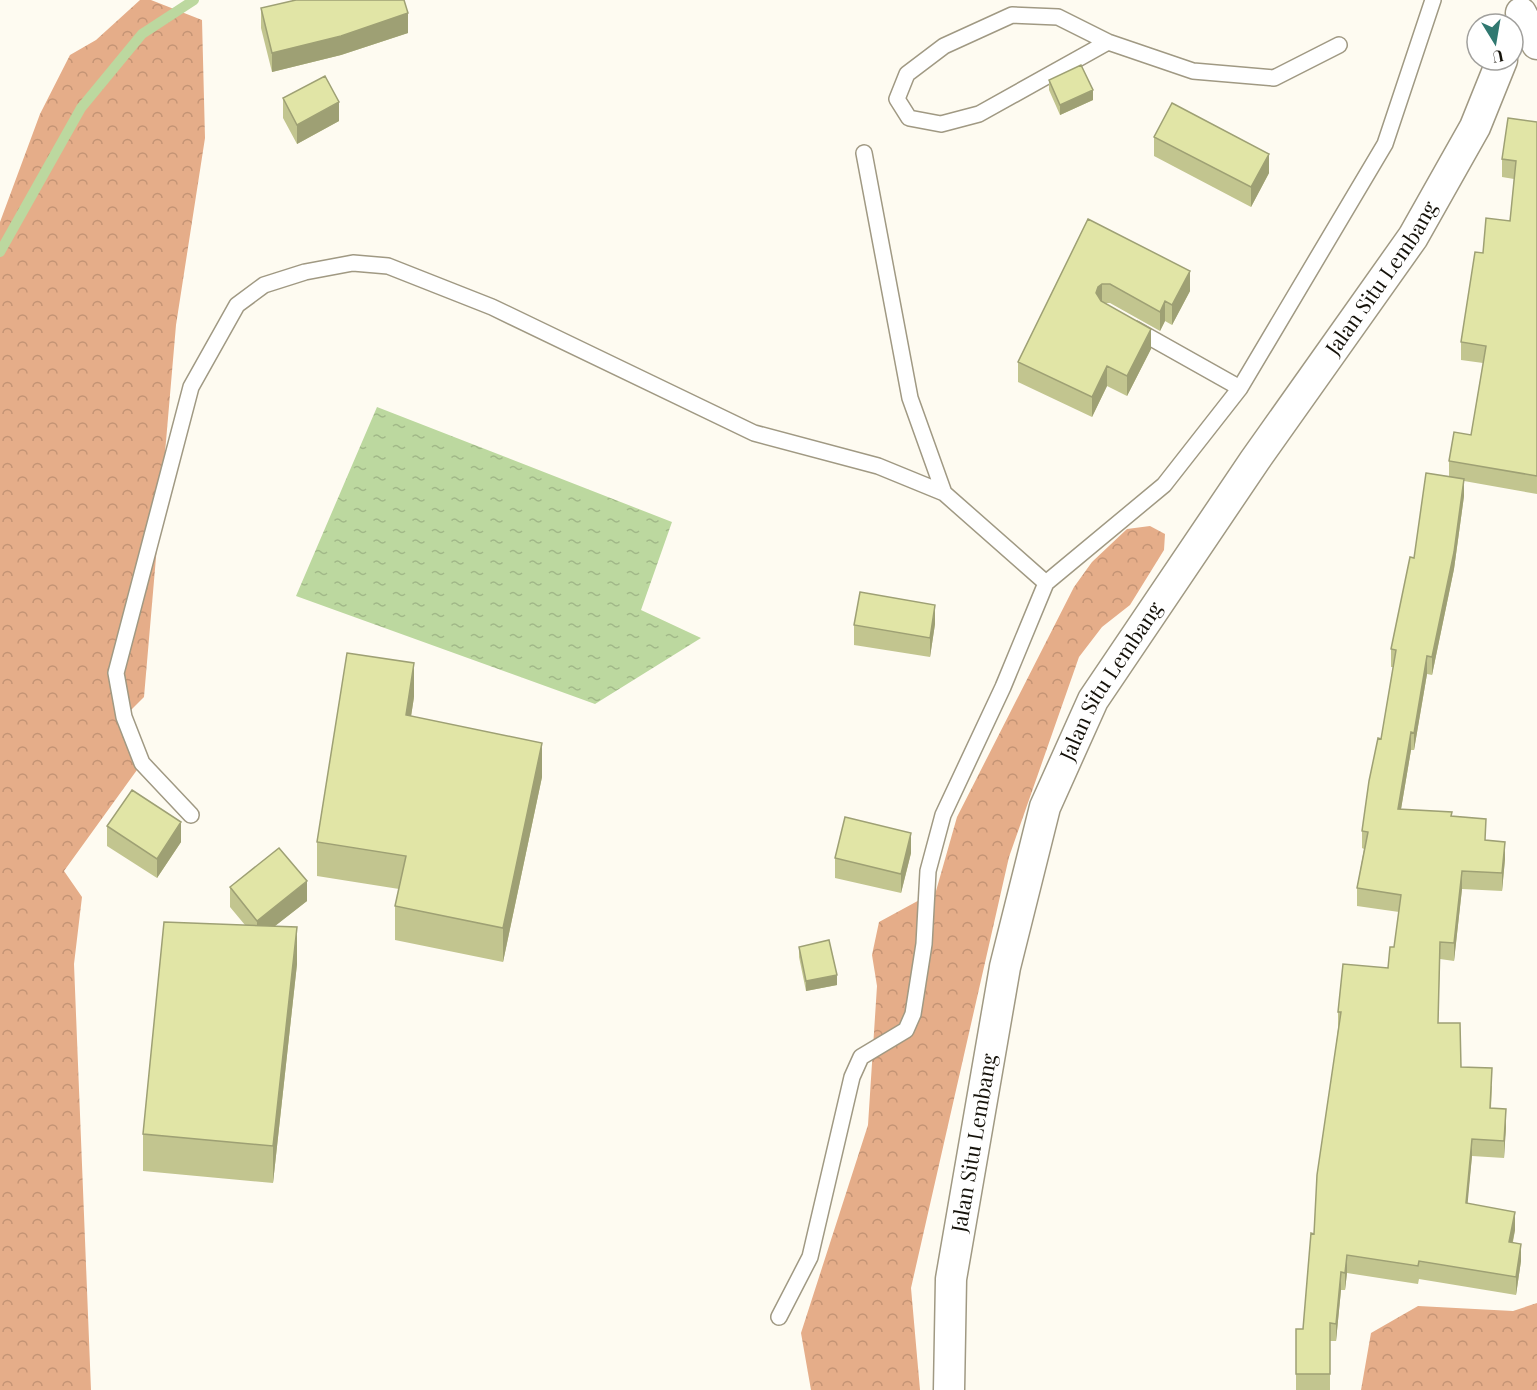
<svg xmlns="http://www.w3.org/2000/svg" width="1537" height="1390" font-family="'Playfair Display',serif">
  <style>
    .forest { fill: url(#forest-crowns) }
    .water { fill: url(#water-ripples) }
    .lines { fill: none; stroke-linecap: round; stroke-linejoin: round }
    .stream { stroke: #bcd89f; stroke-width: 10 }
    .service-casing { stroke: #a09983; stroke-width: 18 }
    .minor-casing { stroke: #a09983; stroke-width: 33 }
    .service { stroke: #fff; stroke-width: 15 }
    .minor { stroke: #fff; stroke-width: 30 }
    .wall { fill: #c2c58f }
    .shaded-wall { fill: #9ea074 }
    .building { fill: #e1e5a6; stroke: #9ea074; stroke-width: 1.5 }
    .labels { text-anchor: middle; stroke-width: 6; stroke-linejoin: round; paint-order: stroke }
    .street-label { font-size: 21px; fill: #15120a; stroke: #fff }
  </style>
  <defs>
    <pattern id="forest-crowns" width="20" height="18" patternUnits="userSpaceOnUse" patternTransform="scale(1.5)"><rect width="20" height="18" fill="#e5ad89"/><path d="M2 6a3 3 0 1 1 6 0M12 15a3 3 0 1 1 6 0" fill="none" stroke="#c49475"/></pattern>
    <pattern id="water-ripples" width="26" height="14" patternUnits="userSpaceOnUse" patternTransform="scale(1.5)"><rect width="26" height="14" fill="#bcd89f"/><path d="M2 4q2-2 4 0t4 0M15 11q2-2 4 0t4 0" fill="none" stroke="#a1b888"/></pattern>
  </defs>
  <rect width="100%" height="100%" fill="#fefbf1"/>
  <!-- forest -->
  <path class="forest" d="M 140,0 L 151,0 L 202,20 L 205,138 L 176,325 L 144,697 L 124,717 L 142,763 L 64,871 L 82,897 L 74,964 L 91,1390 L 0,1390 L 0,222 L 40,114 L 70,55 L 96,40 Z
    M 1150,526 L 1165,534 L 1164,550 L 1130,605 L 1102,627 L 1079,657 L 1009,857 L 911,1288 L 920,1390 L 811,1390 L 801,1333 L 868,1125 L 877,986 L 872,955 L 879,922 L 936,891 L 957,817 L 1074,587 L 1092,562 L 1127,529 Z
    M 1537,1303 L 1537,1390 L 1361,1390 L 1371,1333 L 1418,1306 L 1513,1311 Z"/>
  <!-- water -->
  <path class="water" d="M 377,407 L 672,522 L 641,610 L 701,638 L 595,704 L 296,596 Z"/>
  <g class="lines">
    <!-- stream -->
    <path class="stream" d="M 0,252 L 81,108 L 142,34 L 194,0"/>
    <!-- service casing -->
    <g class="service-casing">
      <path id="service" d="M 1108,42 L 979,114 L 941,124 L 909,118 L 897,99 L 907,74 L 944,46 L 1012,15 L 1058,17 L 1108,42 L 1193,71 L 1274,78 L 1339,45
        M 864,153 L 910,398 L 944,493
        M 1135,329 L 1240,388
        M 191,815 L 142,763 L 124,717 L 116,673 L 191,387 L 237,305 L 264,285 L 305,272 L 353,263 L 388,266 L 492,307 L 754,433 L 878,466 L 944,493 L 1046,583 L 1164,485 L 1240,388 L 1385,144 L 1433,0
        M 779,1317 L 810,1257 L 852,1077 L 861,1057 L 906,1030 L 913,1014 L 924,944 L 928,871 L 943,815 L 1003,687 L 1046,583"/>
    </g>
    <!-- minor casing -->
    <g class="minor-casing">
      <g id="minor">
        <path d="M 1521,13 L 1537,44"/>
        <path id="s1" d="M 949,1390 L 951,1279 L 1005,967 L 1045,807 L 1093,700 L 1255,460 L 1413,237 L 1475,127 L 1502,60"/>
      </g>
    </g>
    <!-- service -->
    <use href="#service" class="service"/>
    <!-- minor -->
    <use href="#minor" class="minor"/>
  </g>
  <!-- wall -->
  <path class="wall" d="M 261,8 L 408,33 L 341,55 L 272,72 L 261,28 Z
    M 1049,80 L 1093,100 L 1060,115 L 1049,90 Z
    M 283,98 L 339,121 L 297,144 L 283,118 Z
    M 1537,122 L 1537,494 L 1464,481 L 1464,496 L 1454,569 L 1432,675 L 1427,674 L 1414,750 L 1411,750 L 1401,809 L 1452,816 L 1486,840 L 1505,859 L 1502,891 L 1462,889 L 1454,961 L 1440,959 L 1438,1023 L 1461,1067 L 1492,1086 L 1491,1108 L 1506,1126 L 1504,1158 L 1472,1156 L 1467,1203 L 1515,1230 L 1513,1242 L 1521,1261 L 1516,1295 L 1419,1279 L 1418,1284 L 1347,1273 L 1345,1290 L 1341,1290 L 1336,1341 L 1330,1341 L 1330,1390 L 1296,1390 L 1296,1329 L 1303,1329 L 1338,1029 L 1338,1012 L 1388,968 L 1394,947 L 1399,912 L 1357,906 L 1357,888 L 1364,849 L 1362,848 L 1362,831 L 1381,739 L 1393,667 L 1391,667 L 1391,649 L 1414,558 L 1449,476 L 1449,461 L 1471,435 L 1483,363 L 1461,360 L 1461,342 L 1483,253 L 1510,221 L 1514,179 L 1502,177 L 1502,159 Z
    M 1154,137 L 1269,173 L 1251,207 L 1154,156 Z
    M 1088,219 L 1190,291 L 1172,325 L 1165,321 L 1160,331 L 1110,303 L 1106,303 L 1151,349 L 1127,396 L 1107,386 L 1092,417 L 1018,382 L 1018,362 Z
    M 935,624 L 930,657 L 854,645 L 854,625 Z
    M 414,697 L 411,716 L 542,777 L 503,962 L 395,940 L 395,906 L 399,889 L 317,876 L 317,842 Z
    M 107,826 L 181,842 L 157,878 L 107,846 Z
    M 911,853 L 901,893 L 835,878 L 835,858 Z
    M 230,887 L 307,901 L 275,926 L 297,964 L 273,1183 L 143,1171 L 143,1134 L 245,925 L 230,907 Z
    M 799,947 L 837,985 L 806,991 L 799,957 Z"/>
  <!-- shaded-wall -->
  <path class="shaded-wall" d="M 408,13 L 408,33 L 341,55 L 272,72 L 272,53 Z
    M 1093,90 L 1093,100 L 1060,115 L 1060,105 Z
    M 339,102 L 339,121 L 297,144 L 297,125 Z
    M 1269,154 L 1269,173 L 1251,207 L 1251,187 Z
    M 1190,271 L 1190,291 L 1172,325 L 1172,305 Z
    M 1102,284 L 1102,303 L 1096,293 L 1098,287 Z
    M 1165,301 L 1165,321 L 1160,331 L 1160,312 Z
    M 1151,329 L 1151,349 L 1127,396 L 1127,376 Z
    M 1107,366 L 1107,386 L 1092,417 L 1092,397 Z
    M 1464,479 L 1464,496 L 1454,569 L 1432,675 L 1432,657 Z
    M 935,605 L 935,624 L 930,657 L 930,638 Z
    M 1427,656 L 1427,674 L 1414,750 L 1414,733 Z
    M 414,663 L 414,697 L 406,749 L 406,715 Z
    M 1411,732 L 1411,750 L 1398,827 L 1398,809 Z
    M 542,743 L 542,777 L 503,962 L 503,928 Z
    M 181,822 L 181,842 L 157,878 L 157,859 Z
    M 911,833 L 911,853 L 901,893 L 901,874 Z
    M 1505,842 L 1505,859 L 1502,891 L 1502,873 Z
    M 1462,871 L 1462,889 L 1454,961 L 1454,943 Z
    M 307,881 L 307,901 L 257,940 L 257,921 Z
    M 297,927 L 297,964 L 273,1183 L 273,1146 Z
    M 837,975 L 837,985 L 806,991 L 806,981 Z
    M 1506,1109 L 1506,1126 L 1504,1158 L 1504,1141 Z
    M 1472,1139 L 1472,1156 L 1466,1221 L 1466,1203 Z
    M 1515,1212 L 1515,1230 L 1509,1259 L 1509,1242 Z
    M 1521,1244 L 1521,1261 L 1516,1295 L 1516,1277 Z
    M 1347,1255 L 1347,1273 L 1345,1290 L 1345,1273 Z
    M 1341,1272 L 1341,1290 L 1336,1341 L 1336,1324 Z"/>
  <!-- building -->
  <path class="building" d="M 296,0 L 404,0 L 408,13 L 341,36 L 272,53 L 261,8 Z
    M 1081,65 L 1093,90 L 1060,105 L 1049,80 Z
    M 325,76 L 339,102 L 297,125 L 283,98 Z
    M 1172,103 L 1269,154 L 1251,187 L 1154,137 Z
    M 1508,118 L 1537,122 L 1537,476 L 1449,461 L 1454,432 L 1471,435 L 1486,346 L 1461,342 L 1475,252 L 1483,253 L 1486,218 L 1510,221 L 1516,161 L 1502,159 Z
    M 1088,219 L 1190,271 L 1172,305 L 1165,301 L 1160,312 L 1110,284 L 1102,284 L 1098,287 L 1096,293 L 1101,301 L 1151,329 L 1127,376 L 1107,366 L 1092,397 L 1018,362 Z
    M 1426,473 L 1464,479 L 1454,552 L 1432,657 L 1427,656 L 1414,733 L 1411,732 L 1398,809 L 1452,812 L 1451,816 L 1486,819 L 1485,840 L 1505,842 L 1502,873 L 1462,871 L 1454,943 L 1440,942 L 1438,1023 L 1460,1023 L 1461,1067 L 1492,1068 L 1490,1108 L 1506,1109 L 1504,1141 L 1472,1139 L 1466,1203 L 1515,1212 L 1509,1242 L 1521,1244 L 1516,1277 L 1419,1261 L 1418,1266 L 1347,1255 L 1345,1273 L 1341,1272 L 1336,1324 L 1330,1323 L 1330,1374 L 1296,1374 L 1296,1329 L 1303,1329 L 1311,1233 L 1314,1234 L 1317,1175 L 1341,1012 L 1338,1012 L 1343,964 L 1388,968 L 1390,947 L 1394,947 L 1401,895 L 1357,888 L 1368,832 L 1362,831 L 1369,781 L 1378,738 L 1381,739 L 1396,650 L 1391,649 L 1410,557 L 1414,558 Z
    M 860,592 L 935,605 L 930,638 L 854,625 Z
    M 347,653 L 414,663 L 406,715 L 542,743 L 503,928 L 395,906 L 406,856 L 317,842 Z
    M 132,790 L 181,822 L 157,859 L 107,826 Z
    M 845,817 L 911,833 L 901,874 L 835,858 Z
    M 279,848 L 307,881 L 257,921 L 230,887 Z
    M 164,922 L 297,927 L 273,1146 L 143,1134 Z
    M 829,940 L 837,975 L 806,981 L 799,947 Z"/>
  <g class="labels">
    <!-- street labels -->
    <g class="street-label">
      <text dy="7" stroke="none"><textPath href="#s1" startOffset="1221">Jalan Situ Lembang</textPath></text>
      <text dy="7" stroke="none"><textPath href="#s1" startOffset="735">Jalan Situ Lembang</textPath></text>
      <text dy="7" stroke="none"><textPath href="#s1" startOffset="249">Jalan Situ Lembang</textPath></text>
    </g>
  </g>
  <!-- north arrow -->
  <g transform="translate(1495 42) rotate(169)"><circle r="28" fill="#ffffff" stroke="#a1a09d" stroke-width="1.5"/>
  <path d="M0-4.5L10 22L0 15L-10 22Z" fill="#307870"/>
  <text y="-9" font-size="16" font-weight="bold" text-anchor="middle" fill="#15120a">U</text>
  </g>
</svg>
